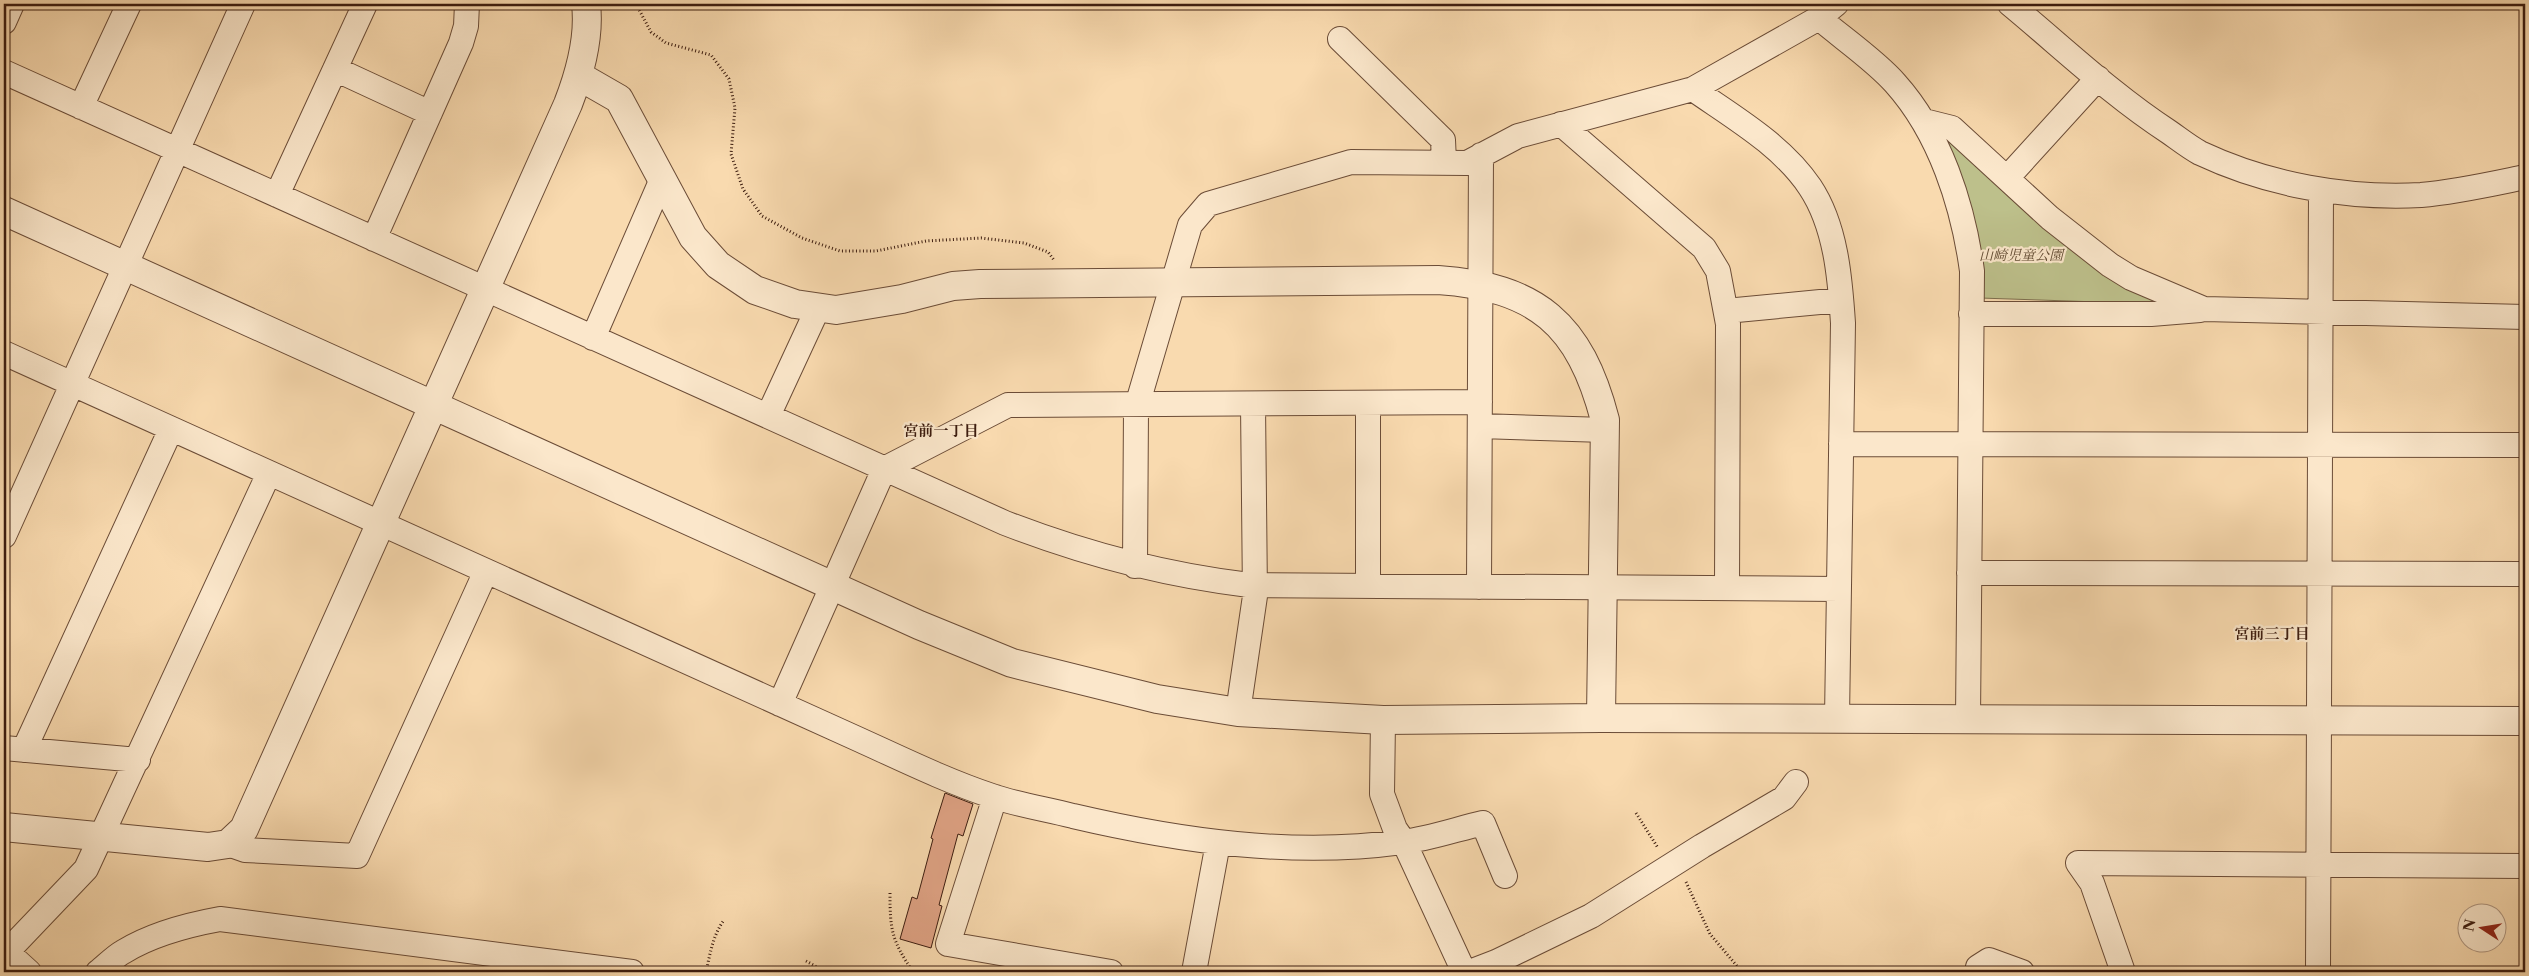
<svg xmlns="http://www.w3.org/2000/svg" width="2529" height="976" font-family="'Libre Caslon Text','Noto Serif JP',serif">
  <style>
    .green { fill: #bdc08b; stroke: #7c6e4d }
    .building { fill: #e0a385; stroke: #3c1c0f }
    .lines { fill: none; stroke-linecap: round; stroke-linejoin: round }
    .minor-casing { stroke: #6b4c37; stroke-width: 26 }
    .tertiary-casing { stroke: #6b4c37; stroke-width: 30 }
    .path { stroke: #3c1c0f; stroke-width: 3; stroke-dasharray: 1 2.5; stroke-linecap: butt }
    .minor { stroke: #fbe7cb; stroke-width: 24 }
    .tertiary { stroke: #fbe7cb; stroke-width: 28 }
    .labels { text-anchor: middle; stroke-width: 4.5; stroke-linejoin: round; paint-order: stroke }
    .park-label { font-size: 14px; font-style: italic; fill: #634d34; stroke: #fbe7cb }
    .neighbourhood-label { font-size: 15px; font-weight: bold; fill: #3c1c0f; stroke: #fbe7cb }
  </style>
  <rect width="100%" height="100%" fill="#f9daaf"/>
  <filter id="stains"><feTurbulence type="fractalNoise" baseFrequency=".004" numOctaves="4"/><feColorMatrix values="0 0 0 0 .2 0 0 0 0 .09 0 0 0 0 .02 0 0 0 .5 -.17"/></filter>
  <radialGradient id="worn" r=".72"><stop offset=".6" stop-color="#630" stop-opacity="0"/><stop offset="1" stop-color="#630" stop-opacity=".3"/></radialGradient>
  <!-- green -->
  <path class="green" d="M 1949,135 L 2153,295 L 2158,304 L 1980,298 L 1945,140 Z"/>
  <!-- building -->
  <path class="building" d="M 945,793 L 973,804 L 963,836 L 958,834 L 939,905 L 942,906 L 931,948 L 900,939 L 912,897 L 917,899 L 933,839 L 931,838 Z"/>
  <g class="lines">
    <!-- minor casing -->
    <g class="minor-casing">
      <path id="minor" d="M 2010,4 C 2062,47 2112,95 2169,132 C 2179,139 2189,147 2200,153 C 2268,185 2347,199 2421,195 C 2456,192 2491,184 2525,177
        M 1819,18 C 1841,37 1876,61 1895,83 C 1940,133 1963,205 1972,271 L 1968,719
        M 4,22 L 12,4
        M 1340,39 L 1443,140 L 1444,162
        M 335,69 L 430,113
        M 4,72 L 1005,523 C 1085,554 1164,575 1249,585 L 1839,589
        M 1693,89 C 1733,117 1782,145 1810,187 C 1836,226 1840,278 1843,323 L 1837,718
        M 81,107 L 129,4
        M 1924,121 L 1952,128 L 2050,218 L 2110,265 L 2131,278 L 2204,309 L 2525,317
        M 1561,124 L 1704,248 L 1718,271 L 1728,324 L 1727,588
        M 2007,178 L 2098,78
        M 277,195 L 365,4
        M 374,239 L 461,43 L 466,26 L 467,4
        M 1726,311 L 1841,300
        M 1971,314 L 2151,314 L 2200,310
        M 593,338 L 662,179
        M 4,353 L 860,740 C 904,760 947,781 992,796 C 1018,805 1046,809 1073,816 C 1180,841 1292,857 1402,842 C 1429,839 1457,829 1483,823 L 1505,876
        M 768,416 L 818,308
        M 1480,426 L 1605,430
        M 1841,444 L 2525,445
        M 4,536 L 243,4
        M 1135,566 L 1136,409 L 1190,225 L 1208,204 L 1351,162 L 1467,163 L 1518,136 L 1693,89 L 1819,18 L 1836,4
        M 1969,573 L 2525,574
        M 1368,586 L 1368,403
        M 1479,587 L 1481,155
        M 780,704 L 884,469 L 1008,405 L 1480,402
        M 1238,712 L 1255,596 L 1253,404
        M 1383,720 L 1382,794 L 1395,829 L 1404,842 L 1464,972
        M 4,748 L 138,760
        M 24,750 L 171,429
        M 995,797 L 948,944 L 1111,972
        M 228,844 L 245,850 L 357,856 L 486,571
        M 4,951 L 7,952 L 29,972
        M 4,955 L 86,869 L 269,473
        M 98,972 C 106,966 114,957 123,952 C 152,934 187,925 220,919 L 632,972
        M 1194,972 L 1218,843
        M 1470,972 L 1496,962 L 1591,916 L 1702,846 L 1784,798 L 1796,782
        M 1977,972 L 1978,967 L 1989,960 L 2022,972
        M 2123,972 L 2092,883 L 2078,863 L 2525,866
        M 2318,972 L 2321,190"/>
    </g>
    <!-- tertiary casing -->
    <g class="tertiary-casing">
      <path id="tertiary" d="M 579,76 L 619,99 L 693,237 L 718,265 L 755,290 L 795,304 L 836,310 L 902,299 L 953,286 L 980,284 L 1438,280 C 1537,287 1580,324 1605,420 L 1601,718
        M 4,211 L 919,625 L 1012,663 L 1157,699 L 1238,712 L 1383,720 L 1601,718 L 2525,721
        M 4,827 L 208,847 L 228,844 L 244,829 L 568,104 C 580,73 590,38 586,4"/>
    </g>
    <!-- path -->
    <path class="path" d="M 636,4 L 651,32 L 666,43 L 711,55 L 729,79 L 735,108 L 731,154 L 743,189 L 762,216 L 802,238 L 840,251 L 876,251 L 926,241 L 981,238 L 1024,243 L 1048,252 L 1054,260
      M 1636,813 L 1658,848
      M 1686,882 L 1710,934 L 1742,972
      M 890,893 C 890,932 892,940 913,972
      M 806,961 L 826,972
      M 706,972 C 710,954 713,935 724,920"/>
    <!-- minor -->
    <use href="#minor" class="minor"/>
    <!-- tertiary -->
    <use href="#tertiary" class="tertiary"/>
  </g>
  <g class="labels">
    <!-- park labels -->
    <g class="park-label">
      <text x="2021" y="260">山崎児童公園</text>
    </g>
    <!-- neighbourhood labels -->
    <g class="neighbourhood-label">
      <text x="941" y="436">宮前一丁目</text>
      <text x="2272" y="639">宮前三丁目</text>
    </g>
  </g>
  <!-- margin -->
  <rect width="2529" height="976" fill="none" stroke="#f9daaf" stroke-width="20"/>
  <rect x="5" y="5" width="2519" height="966" fill="none" stroke="#3c1c0f" stroke-width="2.5"/>
  <rect x="10" y="10" width="2509" height="956" fill="none" stroke="#3c1c0f"/>
  <!-- north arrow -->
  <g transform="translate(2482 928) rotate(282)"><circle r="24" fill="#fbe7cb" stroke="#af9680"/>
  <path d="M0-4L9 19L0 12L-9 19Z" fill="#8f2418"/>
  <text y="-8" font-size="14" font-weight="bold" text-anchor="middle" fill="#3c1c0f">N</text>
  </g>
  <rect width="100%" height="100%" filter="url(#stains)"/>
  <rect width="100%" height="100%" fill="url(#worn)"/>
</svg>
